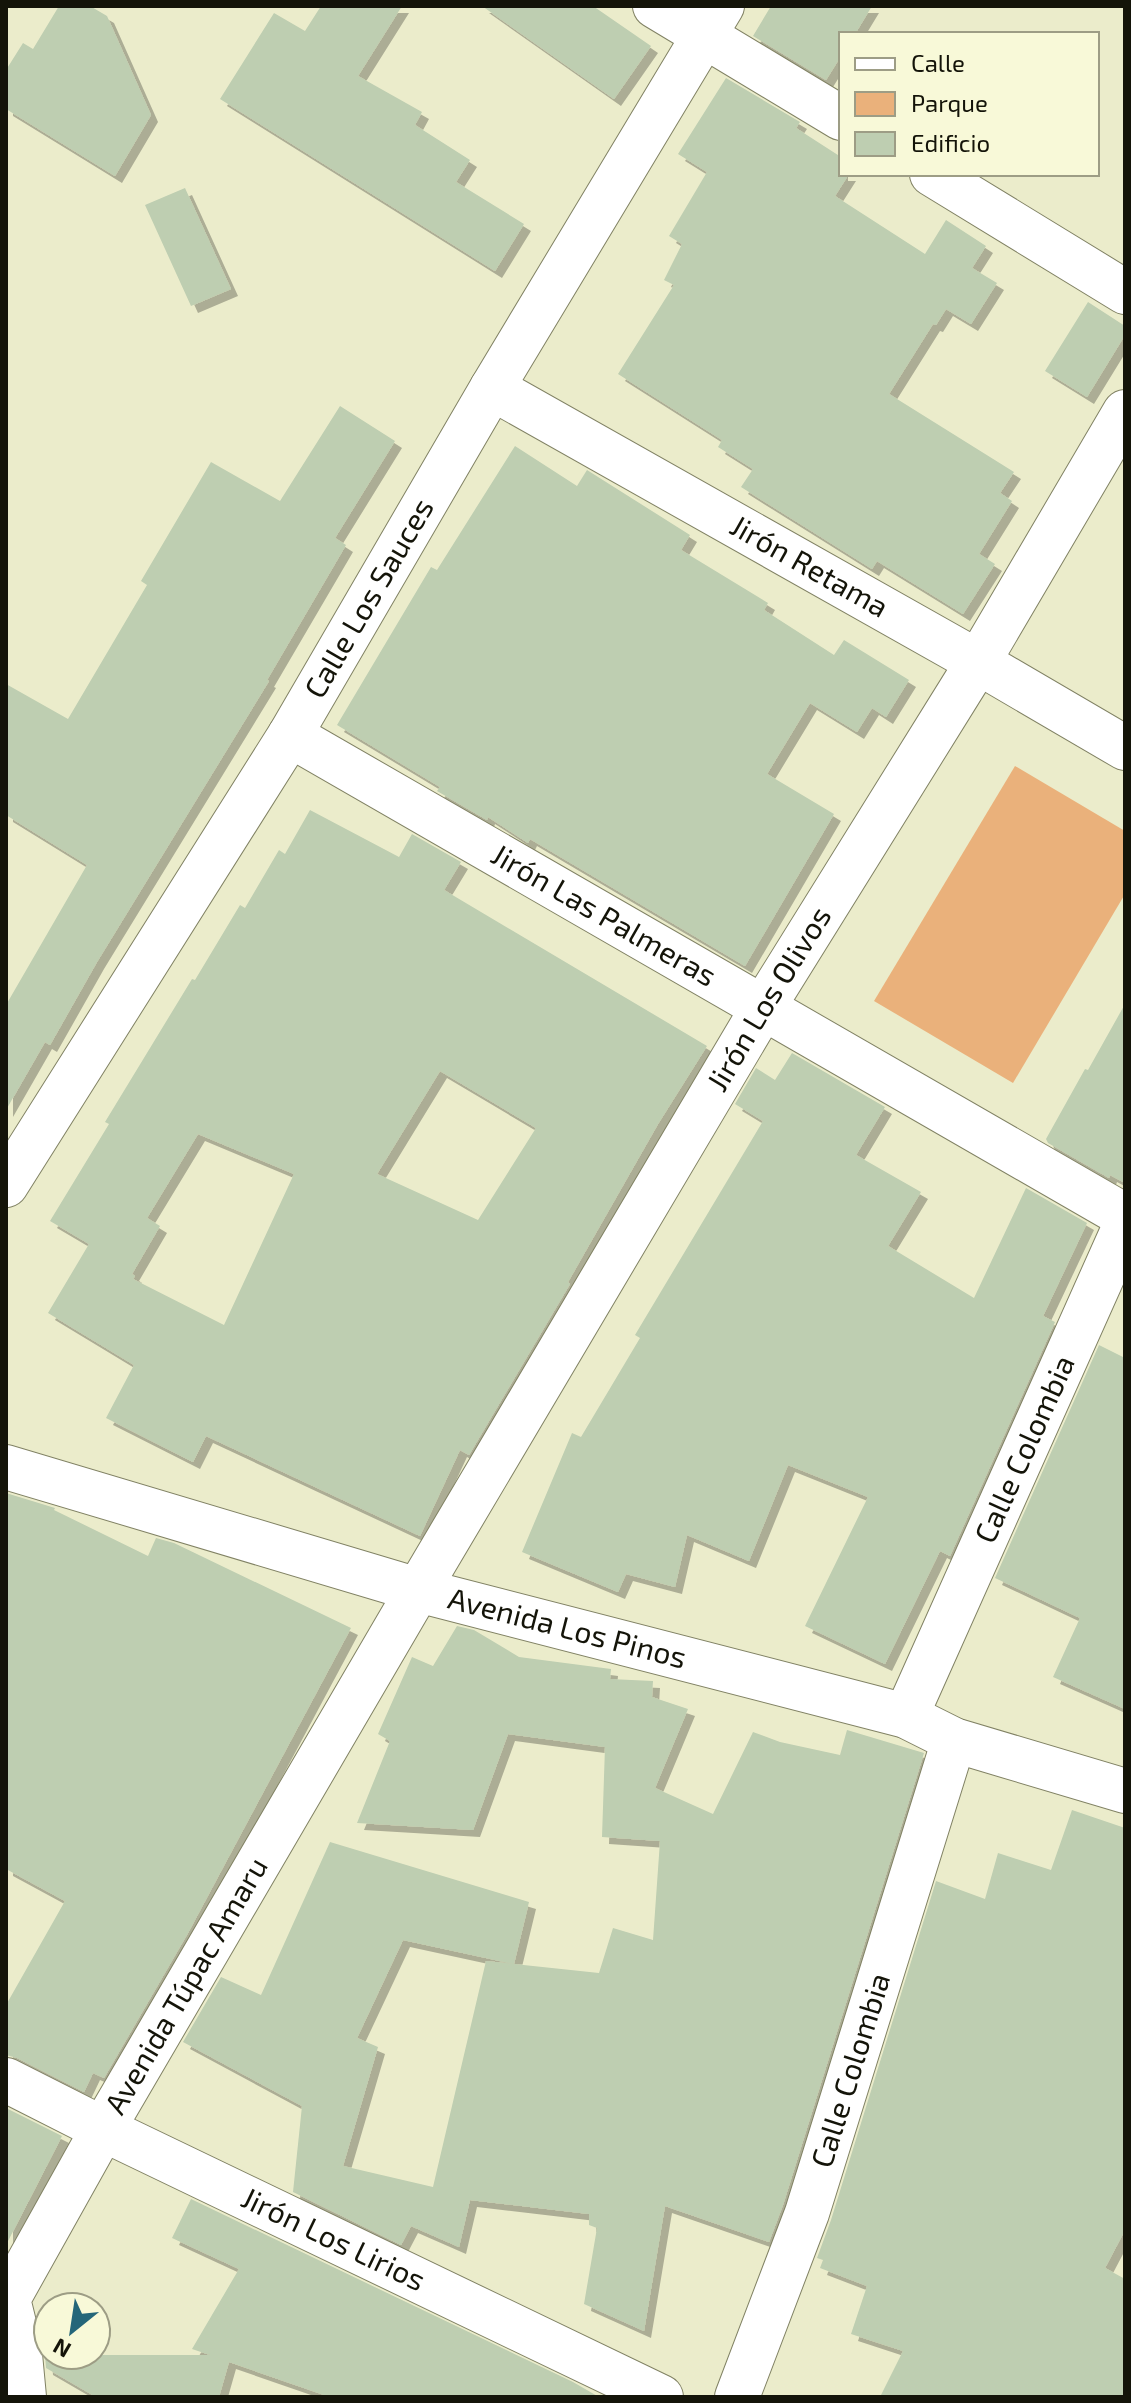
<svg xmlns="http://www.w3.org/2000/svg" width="1131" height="2403" font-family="'Exo 2',sans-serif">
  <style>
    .green { fill: #eab17b }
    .building { fill: #beceb1; fill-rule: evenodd; filter: url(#shadow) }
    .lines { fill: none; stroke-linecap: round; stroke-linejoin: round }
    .minor-casing { stroke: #818264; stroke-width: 46 }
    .minor { stroke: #fff; stroke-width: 44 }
    .labels { text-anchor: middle; stroke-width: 8; stroke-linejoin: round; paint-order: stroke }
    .street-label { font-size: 30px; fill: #141409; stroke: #f8f9d8 }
  </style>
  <defs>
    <filter id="shadow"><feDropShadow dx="7" dy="7" stdDeviation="0" flood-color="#0004"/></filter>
  </defs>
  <rect width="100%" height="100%" fill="#ebeccb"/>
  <!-- green -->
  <path class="green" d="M 1015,766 L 1125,831 L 1125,894 L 1013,1083 L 874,1001 Z"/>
  <!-- building -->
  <path class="building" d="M 59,6 L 90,6 L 107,16 L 151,115 L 115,176 L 6,109 L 6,70 L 23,43 L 33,49 Z
    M 321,6 L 402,6 L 358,76 L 422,112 L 415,125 L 470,160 L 456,182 L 524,224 L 495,271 L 220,99 L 274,13 L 305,31 Z
    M 482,6 L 593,6 L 651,46 L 614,99 Z
    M 771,6 L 872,6 L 855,34 L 841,34 L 841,56 L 826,80 L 753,36 Z
    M 726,78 L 800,122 L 796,128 L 841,157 L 841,174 L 849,174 L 835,196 L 925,254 L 946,220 L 986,246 L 972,268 L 997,283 L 971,324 L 946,309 L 936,325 L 933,324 L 889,394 L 1014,472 L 1000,493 L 1012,501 L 979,554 L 995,564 L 963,614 L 877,561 L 872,569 L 741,487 L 753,469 L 718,447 L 722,440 L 618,374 L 674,285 L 664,280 L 682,244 L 669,236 L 707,172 L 678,154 Z
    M 185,188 L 231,289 L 191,306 L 145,205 Z
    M 1088,302 L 1125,326 L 1125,335 L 1087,397 L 1045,371 Z
    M 340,406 L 395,441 L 335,538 L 346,545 L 267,680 L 269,681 L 97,962 L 50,1045 L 45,1042 L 6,1110 L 6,1005 L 87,865 L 6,815 L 6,684 L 68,719 L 147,585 L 141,581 L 211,462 L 280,501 Z
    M 515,446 L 577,486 L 587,470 L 690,535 L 681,550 L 768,603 L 764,610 L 834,655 L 844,640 L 909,680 L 886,717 L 872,708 L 857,732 L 810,703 L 767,774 L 834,814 L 745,966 L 530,839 L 528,843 L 488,817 L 487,820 L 437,791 L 440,787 L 337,725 L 431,567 L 437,570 Z
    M 310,810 L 399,857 L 412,834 L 461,862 L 444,890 L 707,1046 L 658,1124 L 568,1282 L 570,1284 L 469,1455 L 460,1450 L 420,1536 L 206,1436 L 193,1462 L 106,1418 L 134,1365 L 48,1313 L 89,1244 L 50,1221 L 109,1124 L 105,1122 L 192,979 L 195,980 L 240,905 L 245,908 L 279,850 L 285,854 ZM 440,1071 L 536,1128 L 478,1220 L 377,1174 ZM 198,1134 L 294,1174 L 224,1325 L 133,1279 L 135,1276 L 132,1274 L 160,1226 L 147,1218 Z
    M 1125,1004 L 1125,1183 L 1110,1175 L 1109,1178 L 1048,1143 L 1046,1139 L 1085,1069 L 1088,1070 Z
    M 792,1053 L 885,1107 L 856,1155 L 921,1192 L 888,1246 L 974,1298 L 1026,1188 L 1087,1223 L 1043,1316 L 1055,1322 L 950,1556 L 940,1551 L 885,1664 L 805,1626 L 868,1497 L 788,1465 L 749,1561 L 687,1535 L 675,1587 L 626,1574 L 618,1592 L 522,1552 L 572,1433 L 581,1437 L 640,1338 L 635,1335 L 763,1121 L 735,1104 L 756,1068 L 775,1080 Z
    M 1099,1345 L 1125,1358 L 1125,1709 L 1053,1677 L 1080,1618 L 995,1578 Z
    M 6,1493 L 55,1508 L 54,1510 L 148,1556 L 156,1538 L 174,1543 L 351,1628 L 188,1933 L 104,2078 L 93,2073 L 84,2092 L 17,2058 L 6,2055 L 6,2005 L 65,1901 L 6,1869 Z
    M 457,1626 L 474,1630 L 519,1657 L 611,1669 L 610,1679 L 653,1681 L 652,1697 L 688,1709 L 655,1788 L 713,1814 L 753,1732 L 780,1742 L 840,1755 L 847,1730 L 924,1753 L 783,2205 L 769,2242 L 665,2206 L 644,2331 L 584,2304 L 597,2228 L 589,2225 L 589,2214 L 470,2200 L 459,2247 L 411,2226 L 401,2245 L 293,2192 L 302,2106 L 183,2042 L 221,1977 L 261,1995 L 330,1842 L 529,1902 L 514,1964 L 403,1940 L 357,2038 L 378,2047 L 343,2166 L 433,2187 L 486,1961 L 599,1973 L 613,1928 L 653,1940 L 660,1841 L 602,1837 L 605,1747 L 508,1734 L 473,1830 L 357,1823 L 390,1741 L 378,1734 L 412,1657 L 433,1666 Z
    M 1072,1810 L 1125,1828 L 1125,2230 L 1105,2268 L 1125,2279 L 1125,2397 L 880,2397 L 903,2351 L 851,2334 L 867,2286 L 820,2268 L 823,2260 L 817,2258 L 831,2220 L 936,1881 L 985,1899 L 998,1853 L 1051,1870 Z
    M 6,2108 L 62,2136 L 6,2245 Z
    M 191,2199 L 573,2382 L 599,2397 L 330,2397 L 229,2362 L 219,2397 L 96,2397 L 46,2368 L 45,2355 L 210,2355 L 192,2349 L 239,2269 L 172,2238 Z"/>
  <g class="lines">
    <!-- minor casing -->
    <g class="minor-casing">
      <g id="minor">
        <path d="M 655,6 L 841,118"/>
        <path d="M 932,174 L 1125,292"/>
        <path id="s1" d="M 492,388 L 978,662 L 1125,748"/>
        <path id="s2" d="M 290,735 L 1125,1216"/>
        <path id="s3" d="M 6,1185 L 290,735 L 492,388 L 722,6"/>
        <path id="s4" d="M 6,1467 L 418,1590 L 906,1716 L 954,1740 L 1125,1791"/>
        <path id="s5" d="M 906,1716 L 1125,1226"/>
        <path id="s6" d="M 6,2080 L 103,2129 L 661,2397"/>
        <path id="s7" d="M 24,2397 L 19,2344 L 8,2299 L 103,2129 L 418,1590 L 764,1006 L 978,662 L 1125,412"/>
        <path id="s8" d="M 737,2397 L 807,2213 L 954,1740"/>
      </g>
    </g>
    <!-- minor -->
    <use href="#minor" class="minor"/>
  </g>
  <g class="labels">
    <!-- street labels -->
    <g class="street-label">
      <text dy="10" stroke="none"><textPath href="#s1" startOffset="364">Jirón Retama</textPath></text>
      <text dy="10" stroke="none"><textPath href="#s3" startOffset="690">Calle Los Sauces</textPath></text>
      <text dy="10" stroke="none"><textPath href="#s2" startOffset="362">Jirón Las Palmeras</textPath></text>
      <text dy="10" stroke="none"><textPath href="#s7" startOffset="1606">Jirón Los Olivos</textPath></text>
      <text dy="10" stroke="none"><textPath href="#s5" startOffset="292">Calle Colombia</textPath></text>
      <text dy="10" stroke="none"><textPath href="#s4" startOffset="584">Avenida Los Pinos</textPath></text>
      <text dy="10" stroke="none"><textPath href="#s7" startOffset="460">Avenida Túpac Amaru</textPath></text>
      <text dy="10" stroke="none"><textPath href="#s8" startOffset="346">Calle Colombia</textPath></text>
      <text dy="10" stroke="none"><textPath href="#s6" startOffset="364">Jirón Los Lirios</textPath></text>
    </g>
  </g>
  <!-- border -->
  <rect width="1131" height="2403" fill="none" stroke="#141409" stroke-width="16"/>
  <!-- legend -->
  <rect x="839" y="32" width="260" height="144" fill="#f8f9d8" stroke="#9d9d85" stroke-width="2"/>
  <rect x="855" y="58" width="40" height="12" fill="#ffffff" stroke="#9d9d85" stroke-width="2"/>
  <text x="911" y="72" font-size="24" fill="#141409">Calle</text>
  <rect x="855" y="92" width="40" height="24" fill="#eab17b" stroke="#9d9d85" stroke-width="2"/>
  <text x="911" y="112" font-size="24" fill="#141409">Parque</text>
  <rect x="855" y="132" width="40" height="24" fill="#beceb1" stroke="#9d9d85" stroke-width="2"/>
  <text x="911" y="152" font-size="24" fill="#141409">Edificio</text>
  <!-- north arrow -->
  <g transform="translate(72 2331) rotate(210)"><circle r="38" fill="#f8f9d8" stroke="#9d9d85" stroke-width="2"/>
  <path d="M0-6L14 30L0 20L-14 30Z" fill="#246679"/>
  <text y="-12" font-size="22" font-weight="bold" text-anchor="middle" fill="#141409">N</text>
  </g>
</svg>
